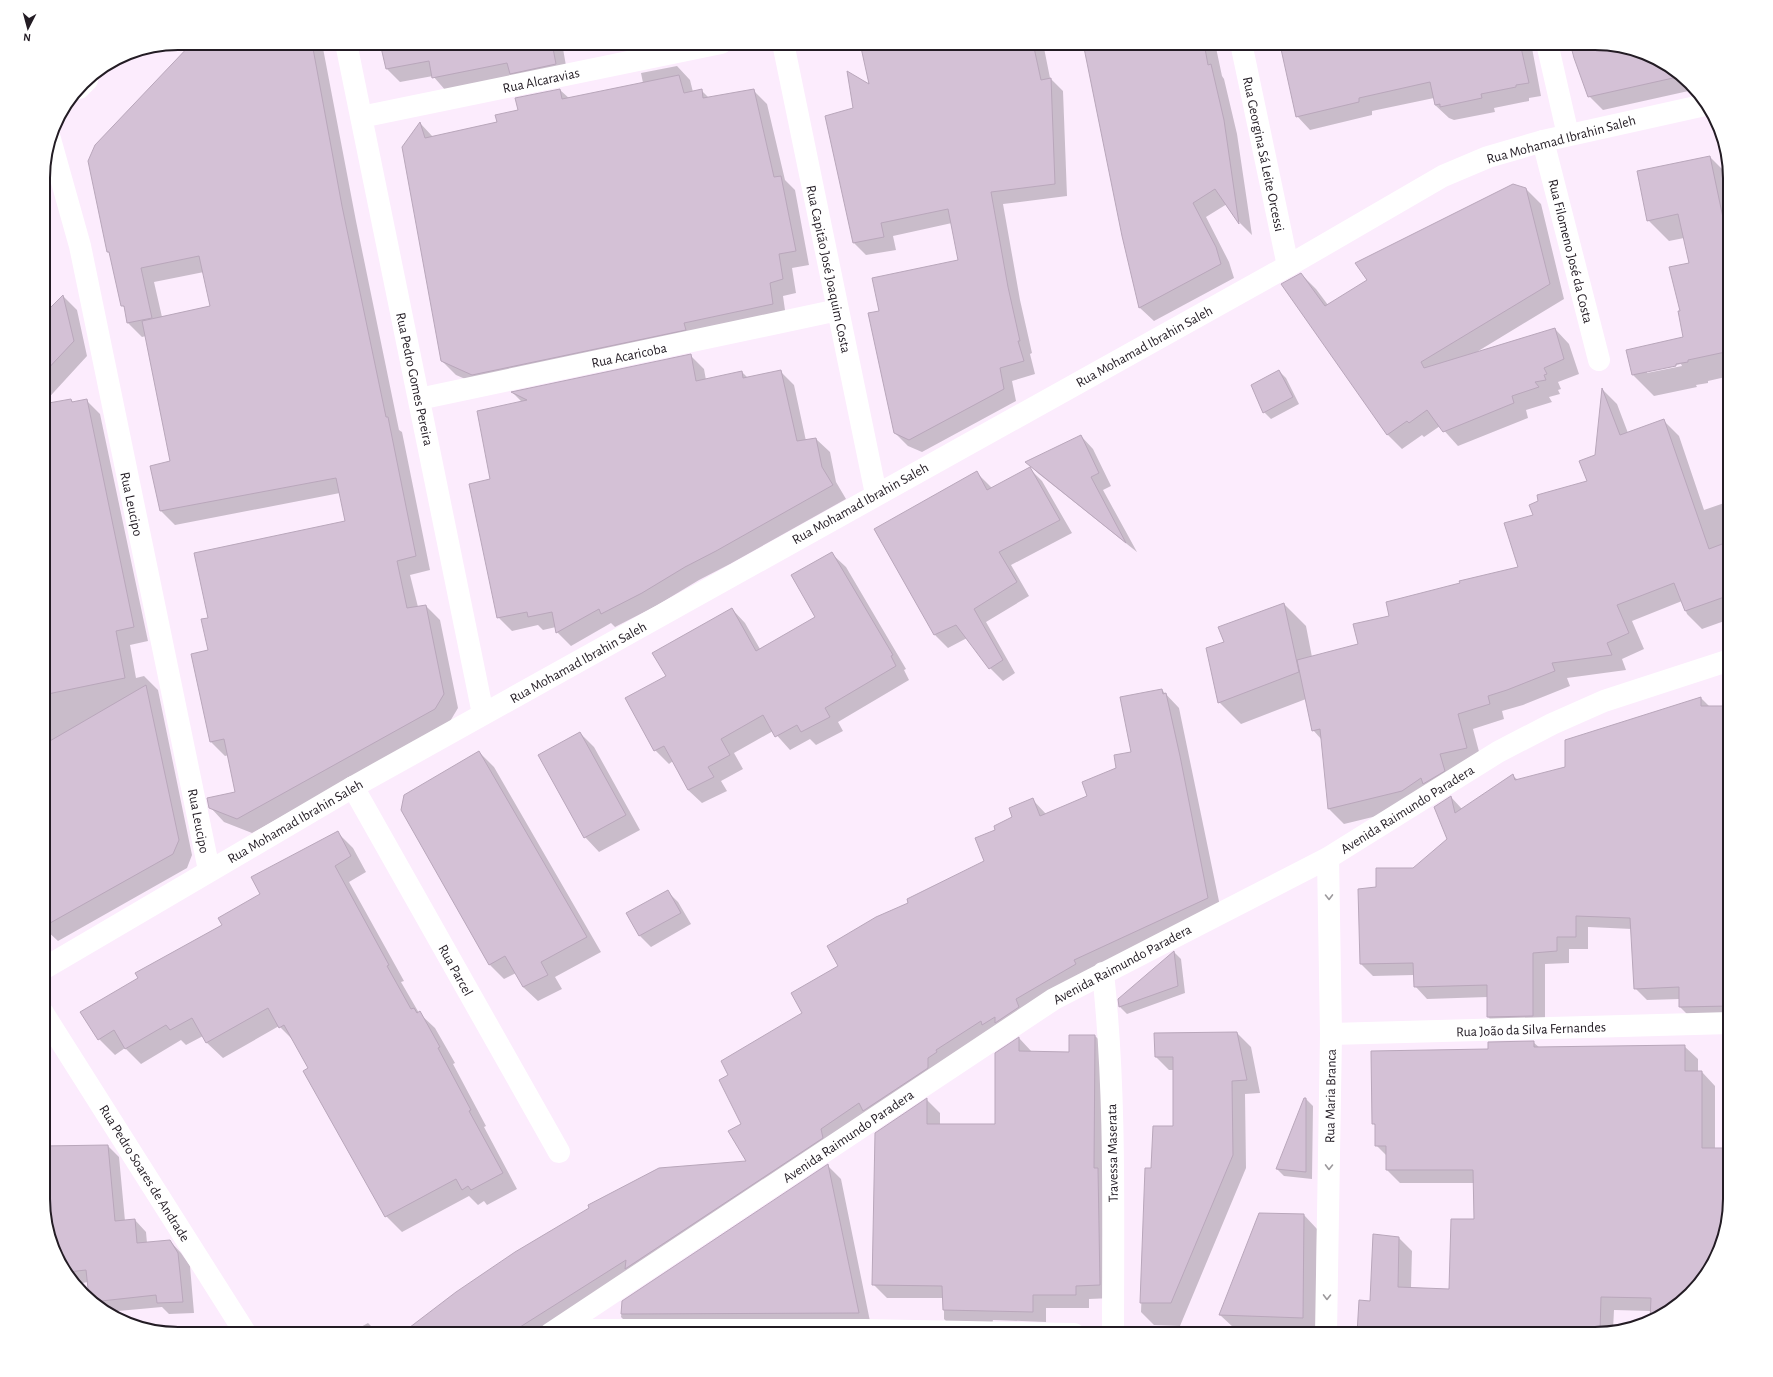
<svg xmlns="http://www.w3.org/2000/svg" width="1773" height="1377" font-family="'Alegreya Sans',sans-serif">
  <style>
    .shadow { fill: #0003; fill-rule: evenodd }
    .building { fill: #d4c1d6; stroke: #b9a7bb }
    .lines { fill: none; stroke-linecap: round; stroke-linejoin: round }
    .street { stroke: #fff; stroke-width: 22 }
    .secondary { stroke: #fff; stroke-width: 22 }
    .oneway { stroke: #9c999c }
    .labels { text-anchor: middle; stroke-width: 4; stroke-linejoin: round; paint-order: stroke }
    .street-label { font-size: 14px; fill: #231c24; stroke: #fff }
    .rim { fill: none; stroke: #231c24; stroke-width: 2 }
  </style>
  <rect width="100%" height="100%" fill="#fcecfd"/>
  <!-- shadow -->
  <path class="shadow" d="M 193,43 L 322,43 L 356,221 L 399,430 L 402,432 L 430,570 L 410,575 L 418,607 L 426,606 L 440,620 L 458,708 L 449,723 L 252,833 L 224,822 L 210,807 L 236,793 L 229,755 L 225,756 L 211,742 L 209,619 L 346,522 L 340,493 L 175,525 L 161,511 L 171,462 L 146,336 L 142,337 L 128,323 L 125,308 L 122,305 L 111,254 L 108,252 ZM 204,272 L 211,306 L 162,317 L 154,282 Z
    M 381,43 L 562,43 L 568,77 L 446,91 L 433,76 L 400,82 L 387,69 Z
    M 634,43 L 685,43 L 648,61 L 635,48 Z
    M 867,43 L 1043,43 L 1050,78 L 1063,91 L 1067,196 L 1003,204 L 1020,300 L 1032,353 L 1030,354 L 1035,374 L 1012,381 L 1016,401 L 922,452 L 908,446 L 895,433 L 880,312 L 960,261 L 952,223 L 893,236 L 896,250 L 866,255 L 854,243 L 854,109 L 870,87 Z
    M 1084,43 L 1215,43 L 1222,76 L 1224,79 L 1237,134 L 1252,235 L 1240,223 L 1227,204 L 1206,217 L 1229,262 L 1234,278 L 1154,321 L 1140,308 Z
    M 1281,43 L 1527,43 L 1532,48 L 1541,96 L 1529,98 L 1529,101 L 1494,108 L 1495,112 L 1454,120 L 1449,118 L 1435,105 L 1434,98 L 1372,111 L 1372,115 L 1310,130 L 1297,116 Z
    M 1639,50 L 1677,71 L 1693,90 L 1603,110 L 1589,96 Z
    M 677,66 L 690,80 L 693,92 L 701,90 L 709,98 L 753,90 L 767,104 L 785,180 L 795,190 L 809,265 L 792,268 L 796,293 L 783,296 L 786,317 L 486,388 L 456,375 L 442,361 L 420,123 L 433,137 L 498,122 L 560,90 L 570,99 L 643,83 L 641,73 Z
    M 1710,157 L 1730,177 L 1730,376 L 1708,381 L 1708,383 L 1696,385 L 1697,387 L 1654,396 L 1633,375 L 1684,338 L 1681,312 L 1690,264 L 1684,238 L 1669,241 L 1648,220 ZM 1681,364 L 1682,366 L 1647,373 L 1647,371 Z
    M 1526,189 L 1541,204 L 1564,299 L 1475,353 L 1555,329 L 1569,344 L 1579,374 L 1558,382 L 1561,389 L 1558,390 L 1560,394 L 1549,397 L 1552,402 L 1526,410 L 1528,418 L 1458,446 L 1440,426 L 1424,437 L 1422,435 L 1402,449 L 1387,434 L 1301,274 L 1316,289 L 1328,305 Z
    M 63,296 L 77,310 L 87,356 L 43,404 L 43,316 Z
    M 690,355 L 704,369 L 706,380 L 742,372 L 748,378 L 780,371 L 794,385 L 806,441 L 816,439 L 830,452 L 836,482 L 846,499 L 730,564 L 699,580 L 656,606 L 615,627 L 611,623 L 571,646 L 557,632 L 556,627 L 543,630 L 538,625 L 512,631 L 498,617 L 491,480 L 522,402 L 513,393 Z
    M 1279,371 L 1286,378 L 1299,404 L 1271,419 L 1264,412 Z
    M 1603,390 L 1617,404 L 1628,433 L 1663,420 L 1679,436 L 1704,510 L 1730,501 L 1730,619 L 1702,629 L 1687,614 L 1682,601 L 1632,621 L 1644,649 L 1622,659 L 1626,670 L 1567,678 L 1570,686 L 1523,705 L 1502,711 L 1504,719 L 1473,729 L 1482,763 L 1418,806 L 1344,824 L 1329,809 L 1322,740 L 1313,730 L 1306,699 L 1241,724 L 1219,702 L 1225,642 L 1284,604 L 1306,626 L 1312,657 L 1359,645 L 1390,617 L 1520,568 L 1535,516 L 1588,481 L 1596,455 Z
    M 71,400 L 74,403 L 86,400 L 100,414 L 148,641 L 130,645 L 136,678 L 144,676 L 158,690 L 192,855 L 187,868 L 58,941 L 45,929 L 43,930 L 43,405 Z
    M 1730,427 L 1730,447 L 1723,430 Z
    M 1081,436 L 1093,449 L 1111,486 L 1103,490 L 1137,552 L 1039,474 L 1027,462 Z
    M 1029,468 L 1042,481 L 1072,533 L 1011,565 L 1029,596 L 986,622 L 1015,673 L 1003,681 L 990,668 L 967,638 L 948,648 L 935,635 L 977,473 L 992,488 Z
    M 832,554 L 846,567 L 906,669 L 904,670 L 909,680 L 838,722 L 843,731 L 816,745 L 810,739 L 790,750 L 773,731 L 734,753 L 743,769 L 721,781 L 727,791 L 702,803 L 688,790 L 673,761 L 669,764 L 655,750 L 667,677 L 732,609 L 745,623 L 760,649 L 816,618 Z
    M 1162,690 L 1179,708 L 1221,911 L 1087,974 L 561,1334 L 402,1334 L 747,1162 L 742,1124 L 729,1075 L 804,1013 L 839,966 L 909,903 L 986,861 L 996,830 L 1014,817 L 1032,799 L 1046,814 L 1089,797 L 1132,753 Z
    M 1701,698 L 1710,707 L 1730,707 L 1730,1018 L 1692,1019 L 1680,1007 L 1680,999 L 1647,1000 L 1635,988 L 1632,929 L 1588,927 L 1588,949 L 1569,949 L 1569,963 L 1545,964 L 1545,1028 L 1500,1029 L 1488,1017 L 1488,997 L 1427,999 L 1415,986 L 1414,975 L 1373,976 L 1361,964 L 1377,888 L 1413,869 L 1451,840 L 1451,797 L 1462,809 L 1513,776 L 1518,780 L 1566,767 Z
    M 580,733 L 594,747 L 640,830 L 599,852 L 585,837 Z
    M 479,752 L 494,767 L 601,952 L 555,977 L 562,989 L 538,1001 L 523,987 L 516,973 L 504,979 L 490,965 L 402,810 L 405,796 Z
    M 338,833 L 353,848 L 366,872 L 349,882 L 404,981 L 401,982 L 419,1013 L 435,1028 L 455,1063 L 453,1064 L 486,1126 L 484,1127 L 517,1189 L 487,1205 L 484,1201 L 478,1205 L 469,1196 L 402,1232 L 386,1216 L 310,1068 L 295,1042 L 279,1026 L 223,1058 L 207,1043 L 203,1036 L 186,1045 L 181,1040 L 141,1064 L 125,1048 L 115,1055 L 99,1039 L 139,978 L 223,925 Z
    M 667,891 L 678,902 L 691,924 L 651,947 L 640,936 Z
    M 1174,952 L 1181,959 L 1185,993 L 1127,1014 L 1120,1007 L 1119,1000 Z
    M 1237,1033 L 1251,1047 L 1260,1093 L 1245,1094 L 1246,1168 L 1180,1326 L 1154,1325 L 1141,1312 L 1146,1169 L 1152,1169 L 1174,1127 L 1174,1070 L 1169,1070 L 1156,1057 L 1155,1034 Z
    M 1070,1036 L 1095,1036 L 1109,1049 L 1113,1298 L 1089,1299 L 1089,1308 L 1046,1308 L 1046,1322 L 993,1320 L 992,1325 L 957,1332 L 944,1319 L 944,1298 L 887,1298 L 873,1284 L 876,1134 L 927,1100 L 940,1113 L 940,1125 L 996,1125 L 996,1054 L 1019,1038 L 1032,1052 L 1070,1053 Z
    M 1533,1042 L 1540,1048 L 1684,1046 L 1698,1059 L 1698,1072 L 1702,1072 L 1715,1086 L 1715,1149 L 1727,1149 L 1730,1152 L 1730,1200 L 1723,1243 L 1702,1281 L 1655,1320 L 1651,1321 L 1651,1311 L 1614,1310 L 1613,1330 L 1595,1334 L 1358,1334 L 1371,1302 L 1374,1235 L 1399,1238 L 1412,1251 L 1411,1288 L 1450,1290 L 1475,1220 L 1474,1183 L 1400,1183 L 1387,1170 L 1387,1156 L 1376,1145 L 1376,1126 L 1373,1123 L 1489,1050 Z
    M 1306,1099 L 1313,1106 L 1312,1179 L 1284,1176 L 1277,1169 Z
    M 108,1146 L 119,1157 L 125,1221 L 135,1220 L 146,1232 L 147,1243 L 170,1241 L 181,1253 L 190,1266 L 194,1313 L 169,1314 L 162,1307 L 107,1312 L 96,1306 L 90,1299 L 88,1282 L 77,1284 L 57,1259 L 43,1208 Z
    M 828,1166 L 841,1179 L 872,1331 L 635,1331 L 621,1317 L 623,1302 Z
    M 1304,1215 L 1317,1229 L 1316,1326 L 1312,1334 L 1234,1334 L 1234,1328 L 1220,1315 Z
    M 368,1323 L 379,1334 L 348,1334 Z"/>
  <!-- building -->
  <path class="building" d="M 192,43 L 312,43 L 342,206 L 386,417 L 388,417 L 416,556 L 397,561 L 407,608 L 426,605 L 444,694 L 435,709 L 237,819 L 209,808 L 207,798 L 235,792 L 224,739 L 210,742 L 191,654 L 208,650 L 201,619 L 208,618 L 194,553 L 345,521 L 336,478 L 160,511 L 150,466 L 170,461 L 142,321 L 210,306 L 199,256 L 141,268 L 152,318 L 127,323 L 124,306 L 121,306 L 109,252 L 107,252 L 88,161 L 95,145 Z
    M 380,43 L 552,43 L 556,64 L 510,74 L 507,63 L 432,78 L 429,61 L 386,69 Z
    M 860,43 L 1033,43 L 1041,80 L 1051,78 L 1055,184 L 991,192 L 1008,287 L 1020,341 L 1018,341 L 1024,361 L 1000,368 L 1004,389 L 909,440 L 894,433 L 868,313 L 879,311 L 872,278 L 958,260 L 948,209 L 881,223 L 884,237 L 853,243 L 825,116 L 853,108 L 847,71 L 869,84 Z
    M 1083,43 L 1204,43 L 1208,65 L 1211,64 L 1224,120 L 1239,224 L 1215,189 L 1193,203 L 1216,247 L 1221,264 L 1139,308 L 1122,236 Z
    M 1309,43 L 1520,43 L 1529,83 L 1516,85 L 1516,87 L 1481,94 L 1482,98 L 1440,107 L 1440,104 L 1435,105 L 1430,82 L 1359,98 L 1359,102 L 1296,117 L 1281,49 Z
    M 1570,43 L 1596,43 L 1639,50 L 1677,71 L 1682,76 L 1588,97 L 1574,58 Z
    M 679,75 L 684,93 L 702,89 L 703,98 L 754,89 L 774,177 L 781,176 L 796,251 L 779,254 L 783,279 L 770,283 L 773,304 L 684,323 L 686,330 L 472,375 L 441,361 L 402,147 L 420,122 L 425,138 L 497,122 L 495,115 L 518,110 L 515,98 L 560,89 L 562,99 Z
    M 1710,156 L 1730,251 L 1730,351 L 1688,360 L 1688,362 L 1676,364 L 1676,366 L 1632,375 L 1626,350 L 1683,337 L 1678,311 L 1680,311 L 1669,267 L 1689,263 L 1678,214 L 1647,221 L 1637,171 Z
    M 1513,184 L 1526,188 L 1550,284 L 1421,362 L 1424,368 L 1555,328 L 1564,359 L 1544,368 L 1547,374 L 1544,375 L 1546,380 L 1535,382 L 1539,387 L 1512,396 L 1514,403 L 1443,432 L 1427,410 L 1409,423 L 1407,421 L 1387,435 L 1281,284 L 1301,273 L 1325,306 L 1367,280 L 1355,263 Z
    M 63,295 L 74,341 L 43,374 L 43,315 Z
    M 691,354 L 696,381 L 742,371 L 743,378 L 781,370 L 797,441 L 816,438 L 822,467 L 833,485 L 716,551 L 685,567 L 642,593 L 601,614 L 599,609 L 556,633 L 552,612 L 528,617 L 527,612 L 497,618 L 469,484 L 490,479 L 477,411 L 527,400 L 511,392 Z
    M 1279,370 L 1293,397 L 1263,413 L 1251,385 Z
    M 1602,388 L 1620,435 L 1664,419 L 1709,549 L 1730,541 L 1730,595 L 1685,611 L 1674,583 L 1617,605 L 1629,633 L 1607,643 L 1612,655 L 1552,663 L 1555,671 L 1507,690 L 1488,696 L 1490,704 L 1458,714 L 1467,748 L 1440,754 L 1445,771 L 1423,784 L 1421,778 L 1402,791 L 1328,809 L 1320,729 L 1312,731 L 1297,660 L 1358,644 L 1353,624 L 1389,616 L 1386,602 L 1460,583 L 1459,581 L 1518,567 L 1504,523 L 1533,515 L 1529,505 L 1538,501 L 1537,495 L 1587,481 L 1579,461 L 1595,455 Z
    M 71,399 L 72,402 L 87,399 L 134,627 L 116,631 L 125,678 L 43,695 L 43,404 Z
    M 1081,435 L 1099,473 L 1091,477 L 1126,543 L 1025,462 Z
    M 1030,467 L 1060,520 L 999,552 L 1017,582 L 974,609 L 1003,660 L 989,669 L 956,625 L 934,635 L 874,529 L 977,471 L 987,490 Z
    M 832,552 L 893,655 L 891,656 L 896,666 L 825,708 L 830,717 L 801,732 L 797,725 L 775,737 L 763,715 L 721,739 L 730,755 L 708,767 L 714,777 L 688,790 L 664,746 L 654,751 L 625,698 L 666,676 L 652,653 L 732,608 L 756,651 L 815,617 L 791,575 Z
    M 1284,603 L 1299,672 L 1218,703 L 1206,648 L 1224,642 L 1218,627 Z
    M 146,685 L 179,840 L 173,854 L 43,927 L 43,745 Z
    M 1162,689 L 1163,694 L 1166,693 L 1180,756 L 1208,898 L 1074,960 L 1076,964 L 1016,999 L 1019,1007 L 995,1023 L 995,1017 L 982,1025 L 981,1021 L 936,1050 L 937,1052 L 928,1058 L 928,1068 L 863,1111 L 859,1103 L 821,1129 L 823,1138 L 625,1269 L 626,1260 L 509,1334 L 401,1334 L 456,1292 L 515,1252 L 589,1208 L 588,1205 L 659,1168 L 746,1161 L 728,1131 L 741,1124 L 719,1080 L 728,1075 L 721,1061 L 802,1013 L 791,993 L 838,966 L 827,946 L 876,917 L 908,903 L 907,899 L 984,861 L 975,838 L 995,830 L 994,826 L 1012,817 L 1009,808 L 1033,798 L 1040,816 L 1087,796 L 1082,782 L 1116,768 L 1114,755 L 1131,752 L 1120,697 Z
    M 1701,697 L 1701,706 L 1730,706 L 1730,791 L 1726,791 L 1727,885 L 1730,886 L 1730,1006 L 1679,1007 L 1679,987 L 1634,989 L 1630,918 L 1576,916 L 1576,937 L 1557,937 L 1557,951 L 1533,953 L 1533,1016 L 1487,1017 L 1487,985 L 1414,987 L 1413,963 L 1360,964 L 1358,889 L 1376,887 L 1376,868 L 1413,868 L 1447,839 L 1434,807 L 1451,796 L 1455,813 L 1513,774 L 1515,780 L 1565,767 L 1565,740 Z
    M 580,732 L 626,815 L 584,838 L 538,755 Z
    M 479,751 L 587,937 L 541,962 L 548,975 L 523,987 L 505,956 L 489,965 L 401,810 L 404,795 Z
    M 338,831 L 351,856 L 335,866 L 389,965 L 387,966 L 411,1009 L 414,1008 L 417,1013 L 420,1011 L 440,1047 L 438,1048 L 471,1110 L 469,1111 L 503,1173 L 471,1190 L 468,1186 L 462,1190 L 456,1179 L 385,1217 L 303,1071 L 308,1068 L 284,1025 L 279,1028 L 268,1008 L 206,1043 L 192,1018 L 170,1030 L 166,1025 L 125,1049 L 114,1030 L 98,1040 L 80,1012 L 138,978 L 135,973 L 222,925 L 218,918 L 260,894 L 251,877 Z
    M 668,890 L 681,913 L 639,936 L 626,913 Z
    M 1174,951 L 1178,986 L 1119,1007 L 1118,999 Z
    M 1237,1032 L 1247,1080 L 1232,1081 L 1233,1155 L 1171,1303 L 1140,1303 L 1145,1168 L 1151,1168 L 1153,1126 L 1173,1126 L 1173,1057 L 1155,1057 L 1154,1033 Z
    M 1069,1035 L 1095,1035 L 1094,1168 L 1098,1168 L 1100,1285 L 1076,1286 L 1076,1295 L 1033,1295 L 1033,1312 L 943,1310 L 942,1286 L 872,1285 L 875,1133 L 927,1098 L 927,1124 L 995,1124 L 995,1053 L 1019,1037 L 1019,1051 L 1069,1052 Z
    M 1534,1041 L 1534,1047 L 1685,1045 L 1685,1071 L 1702,1071 L 1702,1148 L 1727,1148 L 1727,1153 L 1730,1153 L 1730,1200 L 1723,1243 L 1702,1281 L 1655,1320 L 1650,1321 L 1651,1298 L 1601,1297 L 1600,1333 L 1595,1334 L 1357,1334 L 1359,1300 L 1370,1301 L 1373,1234 L 1399,1237 L 1398,1287 L 1449,1289 L 1451,1219 L 1474,1219 L 1473,1170 L 1386,1170 L 1386,1146 L 1375,1146 L 1375,1124 L 1372,1124 L 1371,1051 L 1488,1049 L 1488,1042 Z
    M 1304,1098 L 1306,1098 L 1306,1172 L 1276,1169 Z
    M 108,1145 L 115,1221 L 135,1219 L 137,1243 L 170,1240 L 178,1253 L 183,1302 L 157,1303 L 156,1295 L 92,1302 L 89,1298 L 86,1270 L 68,1272 L 57,1259 L 43,1208 L 43,1146 Z
    M 828,1164 L 859,1313 L 621,1314 L 622,1301 Z
    M 1259,1213 L 1304,1214 L 1303,1318 L 1219,1315 Z"/>
  <g class="lines">
    <!-- street -->
    <path class="street" d="M 346,43 L 483,714
      M 783,43 L 876,494
      M 1241,43 L 1288,266
      M 1547,43 L 1568,135
      M 361,117 L 721,43
      M 50,139 L 80,246 L 209,870
      M 1543,141 L 1599,360
      M 419,399 L 838,310
      M 353,787 L 559,1152
      M 1103,973 C 1116,1092 1113,1213 1113,1334
      M 1331,1034 L 1730,1023
      M 556,1330 L 865,1330 L 1074,1334
      M 550,1334 L 1054,999 L 1328,858 L 1498,752 L 1552,724 L 1604,701 L 1730,660
      M 1326,1334 L 1331,1034 L 1328,858"/>
    <!-- secondary -->
    <path class="secondary" d="M 79,88 L 87,80
      M 43,969 L 353,787 L 1288,266 L 1443,176 L 1488,157 L 1543,141 L 1705,105
      M 43,1013 L 246,1334"/>
  </g>
  <!-- one-way arrows -->
  <defs><path id="oneway-chevron" d="M-2-3.5L2.5 0L-2 3.5" fill="none" stroke-width="1.6" stroke-linecap="round" stroke-linejoin="round"/></defs>
  <g class="oneway">
    <use href="#oneway-chevron" transform="translate(1329 897) rotate(89)"/>
    <use href="#oneway-chevron" transform="translate(1329 1167) rotate(91)"/>
    <use href="#oneway-chevron" transform="translate(1327 1297) rotate(91)"/>
  </g>
  <g class="labels">
    <!-- street labels -->
    <g class="street-label">
      <text transform="translate(541 80) rotate(-12)" y="5">Rua Alcaravias</text>
      <text transform="translate(1561 139) rotate(-15)" y="5">Rua Mohamad Ibrahin Saleh</text>
      <text transform="translate(1264 154) rotate(78)" y="5">Rua Georgina Sá Leite Orcessi</text>
      <text transform="translate(1571 251) rotate(76)" y="5">Rua Filomeno José da Costa</text>
      <text transform="translate(829 269) rotate(78)" y="5">Rua Capitão José Joaquim Costa</text>
      <text transform="translate(1144 346) rotate(-29)" y="5">Rua Mohamad Ibrahin Saleh</text>
      <text transform="translate(629 355) rotate(-12)" y="5">Rua Acaricoba</text>
      <text transform="translate(415 379) rotate(78)" y="5">Rua Pedro Gomes Pereira</text>
      <text transform="translate(860 503) rotate(-29)" y="5">Rua Mohamad Ibrahin Saleh</text>
      <text transform="translate(132 504) rotate(78)" y="5">Rua Leucipo</text>
      <text transform="translate(578 662) rotate(-29)" y="5">Rua Mohamad Ibrahin Saleh</text>
      <text transform="translate(1407 809) rotate(-32)" y="5">Avenida Raimundo Paradera</text>
      <text transform="translate(199 821) rotate(79)" y="5">Rua Leucipo</text>
      <text transform="translate(295 821) rotate(-30)" y="5">Rua Mohamad Ibrahin Saleh</text>
      <text transform="translate(1122 964) rotate(-28)" y="5">Avenida Raimundo Paradera</text>
      <text transform="translate(456 970) rotate(61)" y="5">Rua Parcel</text>
      <text transform="translate(1531 1029) rotate(-2)" y="5">Rua João da Silva Fernandes</text>
      <text transform="translate(1330 1096) rotate(-89)" y="5">Rua Maria Branca</text>
      <text transform="translate(848 1136) rotate(-34)" y="5">Avenida Raimundo Paradera</text>
      <text transform="translate(1112 1153) rotate(-91)" y="5">Travessa Maserata</text>
      <text transform="translate(145 1173) rotate(58)" y="5">Rua Pedro Soares de Andrade</text>
    </g>
  </g>
  <!-- crop -->
  <path d="M0 0H1773V1377H0ZM178 50H1595A128 128 0 0 1 1723 178V1199A128 128 0 0 1 1595 1327H178A128 128 0 0 1 50 1199V178A128 128 0 0 1 178 50Z" fill="#fff" fill-rule="evenodd"/>
  <path class="rim" d="M178 50H1595A128 128 0 0 1 1723 178V1199A128 128 0 0 1 1595 1327H178A128 128 0 0 1 50 1199V178A128 128 0 0 1 178 50Z"/>
  <!-- north arrow -->
  <g transform="translate(28 28) rotate(186)" stroke="#ffffff" stroke-width="3" paint-order="stroke">
  <path d="M0-3L7 15L0 10L-7 15Z" fill="#231c24"/>
  <text y="-6" font-size="11" font-weight="bold" text-anchor="middle" fill="#231c24">N</text>
  </g>
</svg>
